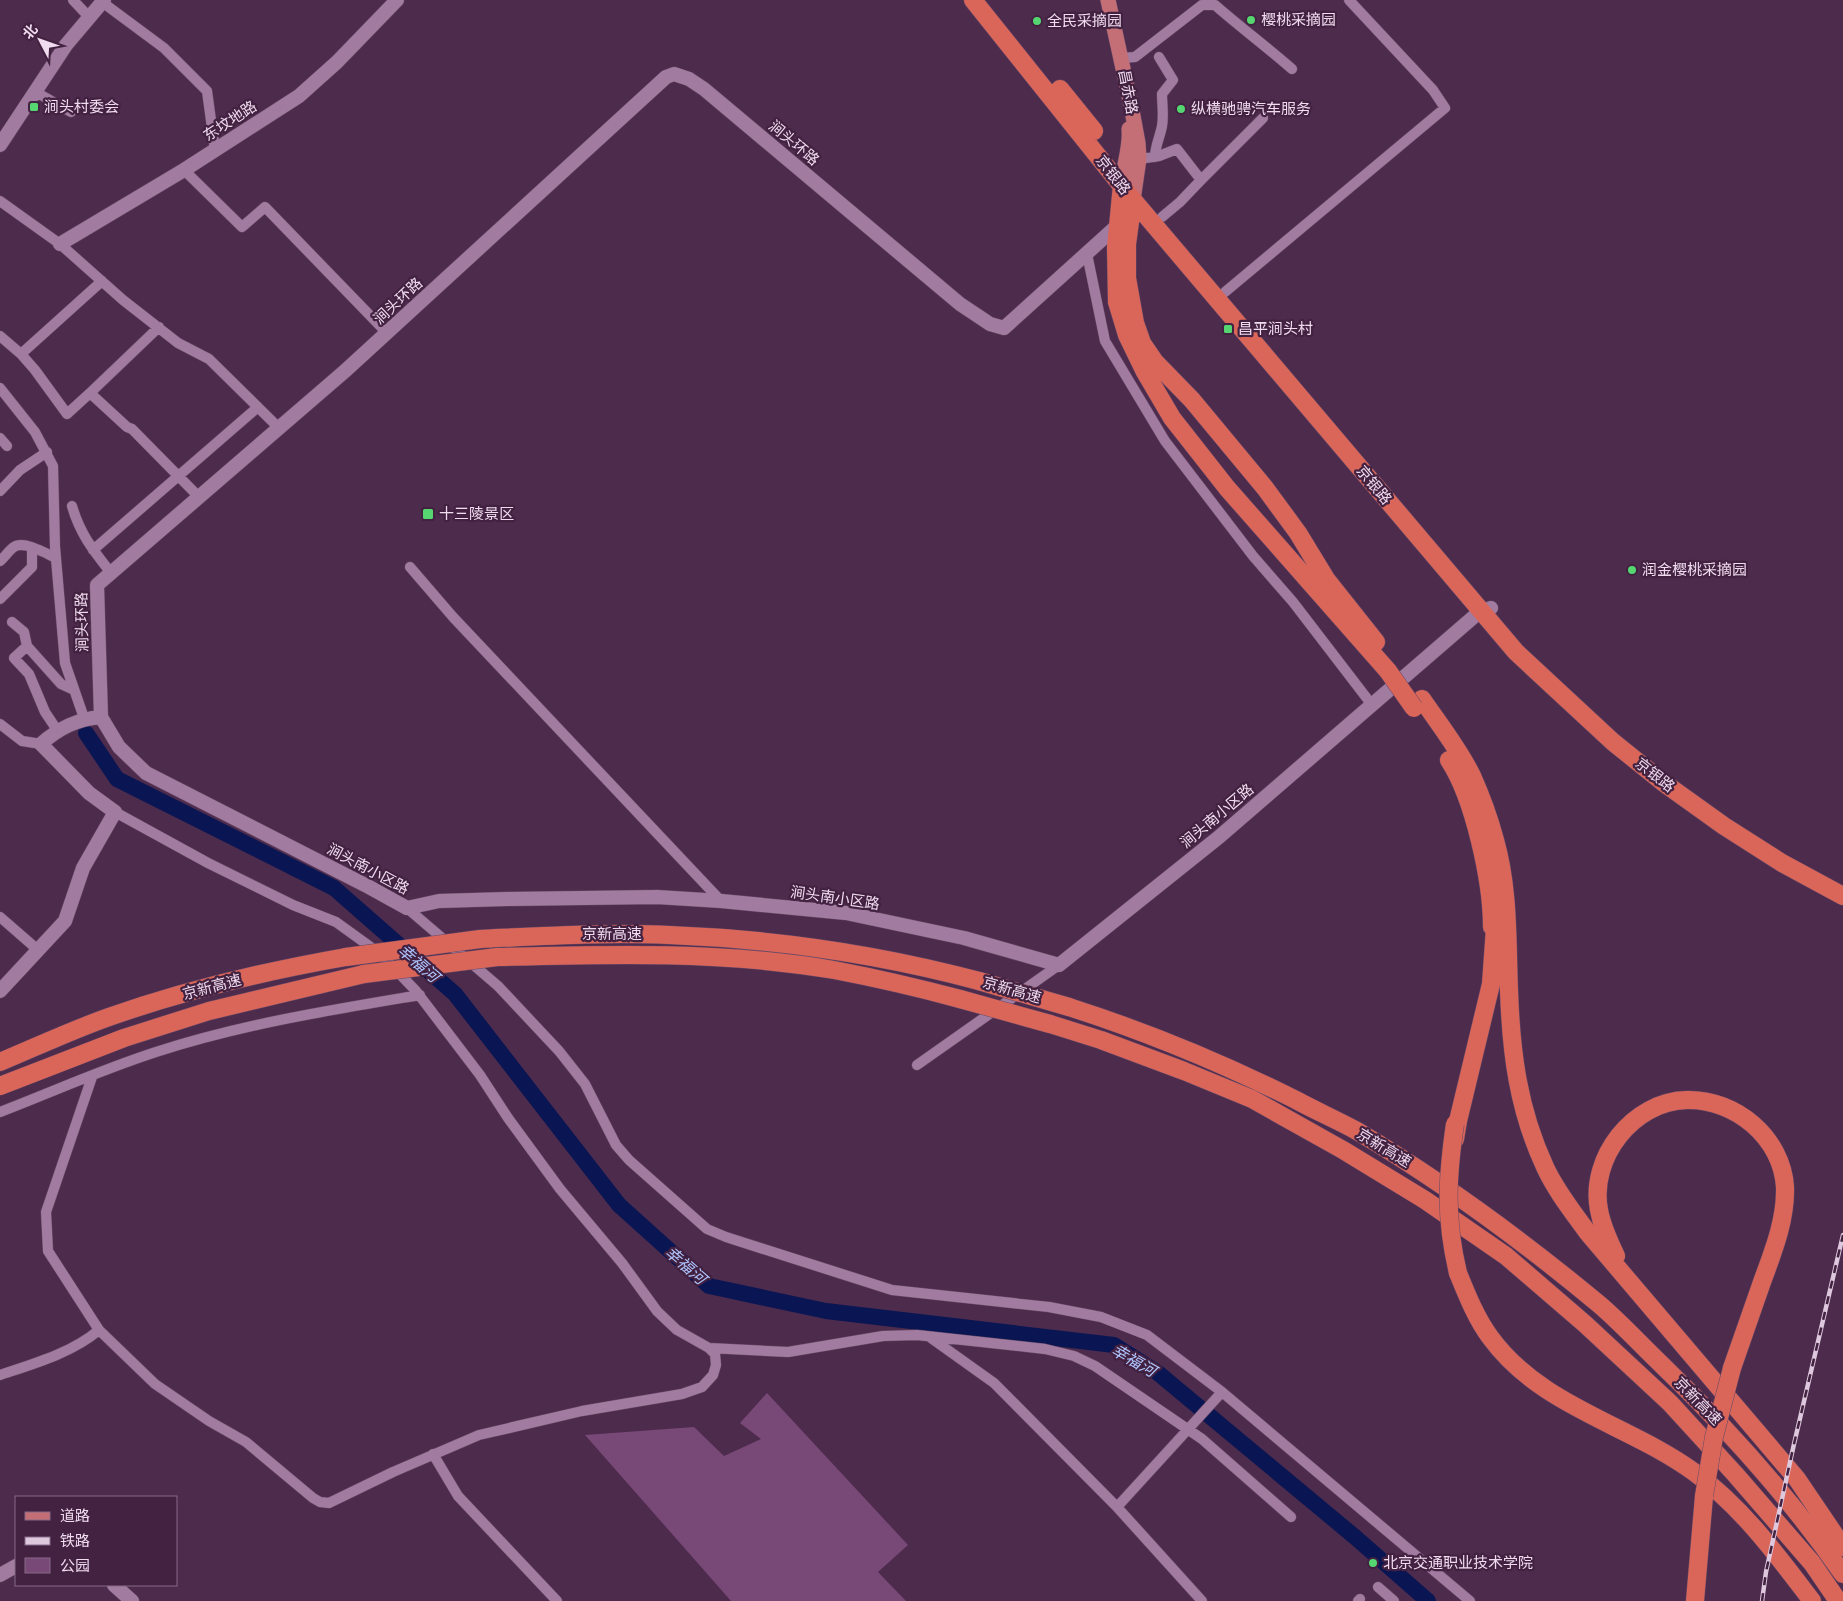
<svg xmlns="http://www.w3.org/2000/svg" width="1843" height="1601" font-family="'Public Sans','Noto Sans SC',sans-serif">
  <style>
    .green { fill: #784877 }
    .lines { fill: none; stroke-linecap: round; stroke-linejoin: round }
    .river { stroke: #0a1654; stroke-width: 16 }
    .street-casing { stroke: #674a67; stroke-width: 11 }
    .secondary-casing { stroke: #674a67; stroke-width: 15 }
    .primary-casing { stroke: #674a67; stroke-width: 16 }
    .highway-casing { stroke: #674a67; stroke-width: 19 }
    .street { stroke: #a27ba0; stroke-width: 10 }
    .secondary { stroke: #a27ba0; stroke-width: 14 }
    .primary { stroke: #c46e75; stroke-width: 15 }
    .highway { stroke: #da6559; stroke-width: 18 }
    .rail-casing { stroke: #dec8dd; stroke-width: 4.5 }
    .rail { stroke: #422141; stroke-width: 2.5; stroke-dasharray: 8; stroke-linecap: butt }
    .highway-bridge-casing { stroke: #674a67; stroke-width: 19; stroke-linecap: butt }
    .highway-bridge { stroke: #da6559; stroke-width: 18 }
    .poi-dot { fill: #56d671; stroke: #422141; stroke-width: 2 }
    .labels { text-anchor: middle; stroke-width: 4.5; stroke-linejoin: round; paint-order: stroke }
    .poi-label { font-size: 15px; fill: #f0dbef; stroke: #422141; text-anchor: start }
    .street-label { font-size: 15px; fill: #f0dbef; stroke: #422141 }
    .water-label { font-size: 16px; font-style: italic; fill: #afc6ff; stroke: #422141 }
  </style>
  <rect width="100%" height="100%" fill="#4d2b4c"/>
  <!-- green -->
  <path class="green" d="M 767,1393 L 908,1545 L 878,1572 L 906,1601 L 731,1601 L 585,1435 L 694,1427 L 724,1456 L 761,1439 L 740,1423 Z"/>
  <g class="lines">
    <!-- river -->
    <path class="river" d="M 86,733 L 117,779 L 334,888 L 455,994 L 619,1205 L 709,1286 L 826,1311 L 1114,1345 L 1158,1373 L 1355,1537 L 1428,1601"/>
    <!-- street casing -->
    <g class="street-casing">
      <path id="street" d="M 73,0 L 90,18
        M 102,2 L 164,48 L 207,91 L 215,150
        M 1121,58 L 1135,57 L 1202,5 L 1215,5 C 1240,27 1267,47 1292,69
        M 33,95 L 41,95 L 71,112
        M 1155,157 C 1155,146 1160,137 1162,126 C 1164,116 1162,104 1162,94 L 1173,80 L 1159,57
        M 1139,159 L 1159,156 L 1177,149 L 1201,180 L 1180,202 L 1162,217
        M 184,170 L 242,227 L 265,207 L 387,333
        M 1201,180 L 1263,118
        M 0,201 L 60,244 L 123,300 L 178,343 L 209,359 L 279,428
        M 1087,254 L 1105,341 L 1165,441 L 1253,556 L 1293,602 L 1372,705
        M 1225,292 L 1445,108 L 1433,90 L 1349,0
        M 0,336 L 21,354 L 35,370 L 67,414 L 90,393 L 127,427 L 132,429 L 199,497
        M 21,354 L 102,281
        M 0,388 L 35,432 L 53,466 L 55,547 L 65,663 L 84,718
        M 90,393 L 159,327
        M 0,438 L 7,446
        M 0,491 L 20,470 L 47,452
        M 72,506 C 80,534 93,550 111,573
        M 93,550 L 258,407
        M 0,561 C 5,557 9,550 14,547 C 24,540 47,554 56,558
        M 410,567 L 453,617 L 721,901
        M 0,599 L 32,567 L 32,548
        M 12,622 L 24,632 L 27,646
        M 0,724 L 22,741 L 41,744
        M 57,730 L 45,712 L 29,674 L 14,658 L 27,646 L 61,684 L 74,690
        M 407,908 L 498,986 L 559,1051 L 585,1084 L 616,1145 L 629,1160 L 707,1229 L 726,1237 L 892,1290 L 1049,1307 L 1101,1317 L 1147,1335 L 1222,1392 L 1470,1601
        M 0,917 L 38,950
        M 917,1065 L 1059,965
        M 92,1077 L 46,1212 L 48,1251 L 99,1330
        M 0,1112 C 52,1092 103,1069 156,1052 C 242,1024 331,1010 420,995
        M 931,1338 L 994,1383 L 1117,1507 L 1202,1601
        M 709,1348 L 788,1352 L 883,1336 L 917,1335 L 1045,1349 L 1074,1356 L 1095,1366 L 1202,1439 L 1291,1517
        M 0,1375 C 33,1364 72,1353 99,1330 L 155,1384 L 209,1421 L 246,1442 L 313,1498 L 320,1502 L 329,1503 L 393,1472 L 479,1435 L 582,1411 L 682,1394 L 702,1387 L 713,1375 L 716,1365 L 715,1354 L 709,1348 L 677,1330 L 657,1311 L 622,1263 L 560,1189 L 508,1118 L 480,1075 L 416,991 L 393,967 L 372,948 L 336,922 L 293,905 L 208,863 L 115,812
        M 433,1454 L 458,1496 L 557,1601
        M 1117,1507 L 1222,1392
        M 1378,1587 L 1394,1601
        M 1358,1601 L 1360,1599"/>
    </g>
    <!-- secondary casing -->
    <g class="secondary-casing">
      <path id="secondary" d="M 0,145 L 66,45 L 104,0
        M 1118,225 L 1004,328 L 990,324 L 960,304 L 704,89 L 689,79 L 674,74 L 666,77 L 345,371 L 97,585 L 101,717 L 119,747 L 146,773 L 369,887 L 407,908 L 439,901 L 507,899 L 657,897 L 721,901 L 846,913 L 964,938 L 1059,965 L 1219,837 L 1477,614 L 1491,608
        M 60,244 L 184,170 L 299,96 L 337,62 L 397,0
        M 0,991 L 65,921 L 83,868 L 115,812 L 89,793 L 41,744 C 59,728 77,719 101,717
        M 0,1575 L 16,1566
        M 114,1585 L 132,1601"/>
    </g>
    <!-- primary casing -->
    <g class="primary-casing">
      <path id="primary" d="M 1108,0 L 1131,105 L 1138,143 L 1139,159 L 1133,200
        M 1122,185 C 1123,166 1131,147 1129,129"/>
    </g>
    <!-- highway casing -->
    <g class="highway-casing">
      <path id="highway" d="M 973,0 L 1133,200 L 1516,652 L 1613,742 L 1664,783 L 1724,826 L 1782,863 L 1843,896
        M 1060,89 L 1094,131
        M 1122,185 L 1116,247 L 1117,302 L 1127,335 L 1145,372 L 1172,418 L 1227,488 L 1388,671
        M 1133,200 L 1127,244 L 1127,278 L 1135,323 L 1142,343 L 1155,362 L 1192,400 L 1265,488 L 1298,533 L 1326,579 L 1376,642
        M 1422,699 C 1439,724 1459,749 1472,776 C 1481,796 1489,818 1495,840 C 1509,889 1507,940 1509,990 C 1511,1052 1518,1109 1545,1167 C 1556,1191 1573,1212 1588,1233 L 1797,1479 L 1843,1547
        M 1449,760 C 1474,798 1492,881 1492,927
        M 480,939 C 543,936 606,932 669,935 C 774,939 878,954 979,981
        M 497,957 C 609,954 723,951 834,970 C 876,978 919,988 960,999
        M 1069,1007 C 1147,1032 1222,1063 1296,1100 C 1316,1111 1337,1120 1357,1131 C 1443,1182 1523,1241 1600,1305 C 1622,1324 1642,1346 1663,1366 C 1729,1430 1791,1499 1843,1574
        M 1050,1024 L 1101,1040 L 1184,1071 L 1252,1099 L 1343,1150 L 1425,1200 L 1506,1256 L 1585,1324 L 1670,1403 L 1735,1474 L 1812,1563 L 1838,1601
        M 0,1062 C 36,1047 72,1030 109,1017 C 186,990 266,971 346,957
        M 0,1086 L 124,1038 L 209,1011 L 364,974
        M 1455,1139 L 1458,1121 L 1491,984 L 1496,914
        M 1616,1256 C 1609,1241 1602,1227 1599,1210 C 1589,1158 1633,1101 1687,1100 C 1736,1099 1782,1138 1785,1187 C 1786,1220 1773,1252 1762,1282 C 1752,1311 1742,1340 1732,1368
        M 1458,1273 C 1467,1295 1476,1318 1490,1337 C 1541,1407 1628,1424 1694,1472 C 1742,1507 1777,1555 1812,1601
        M 1695,1601 L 1704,1496"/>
    </g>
    <!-- street -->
    <use href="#street" class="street"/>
    <!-- secondary -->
    <use href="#secondary" class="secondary"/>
    <!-- primary -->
    <use href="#primary" class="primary"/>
    <!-- highway -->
    <use href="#highway" class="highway"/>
    <!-- rail casing -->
    <g class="rail-casing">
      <path id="rail" d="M 1762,1601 L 1766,1572 L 1794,1444 L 1843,1235"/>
    </g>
    <!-- rail -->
    <use href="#rail" class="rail"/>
    <!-- highway-bridge casing -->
    <g class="highway-bridge-casing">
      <path id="highway-bridge" d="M 1388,671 L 1414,708
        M 346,957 L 480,939
        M 364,974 L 497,957
        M 979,981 L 1069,1007
        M 960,999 L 1050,1024
        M 1455,1124 C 1447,1178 1445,1219 1458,1273
        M 1704,1496 L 1714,1437 L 1732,1368"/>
    </g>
    <!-- highway-bridge -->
    <use href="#highway-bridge" class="highway-bridge"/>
  </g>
  <!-- markers -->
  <g class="poi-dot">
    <circle cx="1251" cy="20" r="5"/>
    <circle cx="1037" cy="21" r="5"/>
    <rect x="29" y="102" width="10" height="10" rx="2.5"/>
    <circle cx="1181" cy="109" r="5"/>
    <rect x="1223" y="324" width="10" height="10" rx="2.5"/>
    <rect x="422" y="508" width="12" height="12" rx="2.5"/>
    <circle cx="1632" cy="570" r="5"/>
    <circle cx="1373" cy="1563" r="5"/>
  </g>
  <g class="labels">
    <!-- poi labels -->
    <g class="poi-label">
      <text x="1261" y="25">樱桃采摘园</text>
      <text x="1047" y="26">全民采摘园</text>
      <text x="44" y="112">涧头村委会</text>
      <text x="1191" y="114">纵横驰骋汽车服务</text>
      <text x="1238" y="334">昌平涧头村</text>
      <text x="439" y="519">十三陵景区</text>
      <text x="1642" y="575">润金樱桃采摘园</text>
      <text x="1383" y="1568">北京交通职业技术学院</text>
    </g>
    <!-- street labels -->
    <g class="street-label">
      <text transform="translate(1128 92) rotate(79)" y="5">昌赤路</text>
      <text transform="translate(230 121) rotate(-33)" y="5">东坟地路</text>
      <text transform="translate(794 143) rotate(40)" y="5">涧头环路</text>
      <text transform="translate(1113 175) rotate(52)" y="5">京银路</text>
      <text transform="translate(398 301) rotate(-43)" y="5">涧头环路</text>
      <text transform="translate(1374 485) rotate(50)" y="5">京银路</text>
      <text transform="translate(82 622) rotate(-91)" y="5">涧头环路</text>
      <text transform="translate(1655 775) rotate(38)" y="5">京银路</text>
      <text transform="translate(1217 816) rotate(-40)" y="5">涧头南小区路</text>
      <text transform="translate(368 869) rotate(28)" y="5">涧头南小区路</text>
      <text transform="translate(835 898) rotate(8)" y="5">涧头南小区路</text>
      <text x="612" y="939">京新高速</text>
      <text transform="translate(212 987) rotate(-15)" y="5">京新高速</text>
      <text transform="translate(1012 990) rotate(16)" y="5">京新高速</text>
      <text transform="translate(1384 1148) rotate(31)" y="5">京新高速</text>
      <text transform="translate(1698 1401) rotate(46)" y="5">京新高速</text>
    </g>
    <!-- water labels -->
    <g class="water-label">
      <text transform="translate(419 963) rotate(41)" y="6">幸福河</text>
      <text transform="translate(686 1265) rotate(41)" y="6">幸福河</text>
      <text transform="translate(1134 1360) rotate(30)" y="6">幸福河</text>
    </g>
  </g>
  <!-- legend -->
  <rect x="15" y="1496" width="162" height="90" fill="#422141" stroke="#886b87"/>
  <rect x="25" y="1512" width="25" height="8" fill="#c46e75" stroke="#886b87"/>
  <text x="60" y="1521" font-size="15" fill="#f0dbef">道路</text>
  <rect x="25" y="1537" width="25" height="8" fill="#dec8dd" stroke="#886b87"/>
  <text x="60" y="1546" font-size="15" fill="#f0dbef">铁路</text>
  <rect x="25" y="1558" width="25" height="15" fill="#784877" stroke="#886b87"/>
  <text x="60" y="1571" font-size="15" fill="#f0dbef">公园</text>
  <!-- north arrow -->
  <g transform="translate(40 40) rotate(311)" stroke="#422141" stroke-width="4" paint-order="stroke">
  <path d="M0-4L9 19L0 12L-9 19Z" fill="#f0dbef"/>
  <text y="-8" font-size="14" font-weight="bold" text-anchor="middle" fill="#f0dbef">北</text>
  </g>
</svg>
